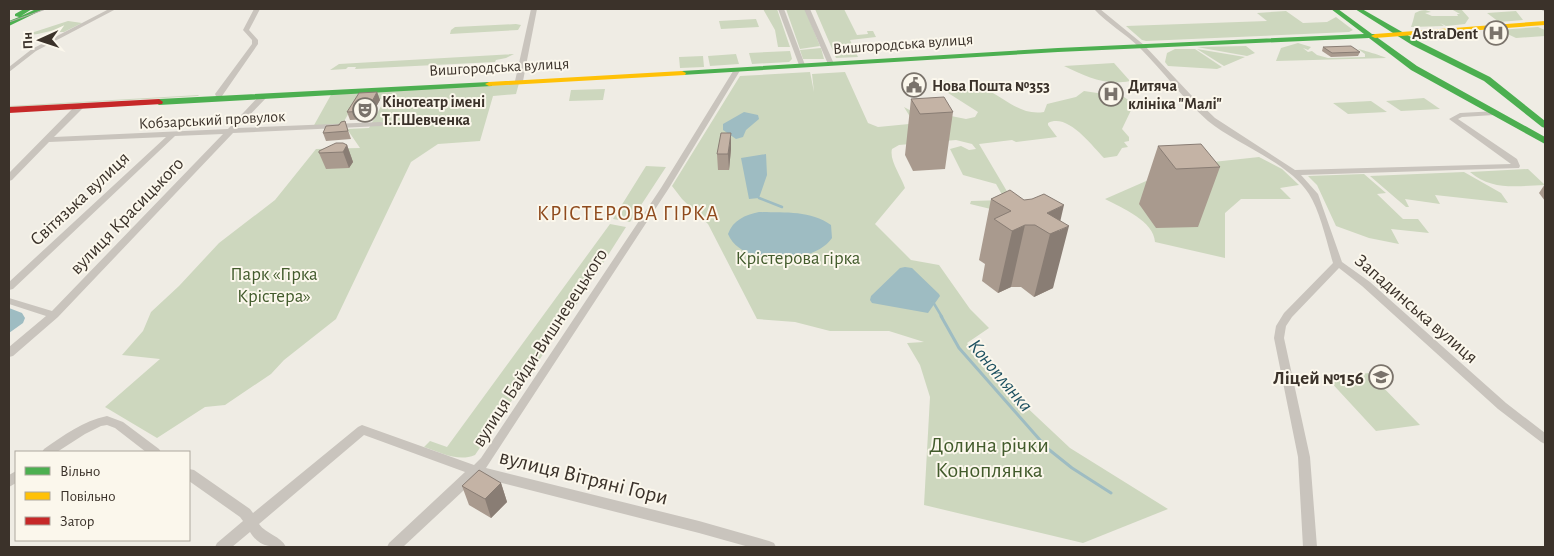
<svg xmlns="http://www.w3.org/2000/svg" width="1554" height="556" font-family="'Alegreya Sans',sans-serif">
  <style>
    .green { fill: #cdd7be }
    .water { fill: #9ebcc2 }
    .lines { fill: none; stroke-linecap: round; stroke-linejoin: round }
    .stream-far1 { stroke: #9ebcc2; stroke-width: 2.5 }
    .stream { stroke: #9ebcc2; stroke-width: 3 }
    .street { fill: #c9c4bd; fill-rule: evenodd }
    .fast { fill: #4caf50; fill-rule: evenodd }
    .slow { fill: #ffc107; fill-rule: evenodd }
    .jam { fill: #c62828; fill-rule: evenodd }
    .tram { stroke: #b1ada7; stroke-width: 1 }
    .wall { fill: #a99a8e }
    .shaded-wall { fill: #897d74 }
    .building { fill: #c4b3a5; stroke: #897d74 }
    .labels { text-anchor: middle; stroke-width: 4; stroke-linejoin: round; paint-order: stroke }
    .far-poi-label { font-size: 16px; font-weight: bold; fill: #3b322a; stroke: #fbf7ec; text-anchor: start }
    .far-street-label { font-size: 16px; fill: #3b322a; stroke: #fbf7ec }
    .street-label { font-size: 19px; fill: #3b322a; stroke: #fbf7ec }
    .park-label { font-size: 19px; fill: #425b2c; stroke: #fbf7ec }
    .poi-label { font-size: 19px; font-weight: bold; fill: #3b322a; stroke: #fbf7ec; text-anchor: end }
    .water-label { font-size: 20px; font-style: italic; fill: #1c5060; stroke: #fbf7ec }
    .quarter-label { font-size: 21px; letter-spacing: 1px; fill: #8f4a1d; stroke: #fbf7ec }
    .near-park-label { font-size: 22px; fill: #425b2c; stroke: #fbf7ec }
    .near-street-label { font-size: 22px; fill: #3b322a; stroke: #fbf7ec }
  </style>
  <rect width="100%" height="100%" fill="#efece4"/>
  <!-- green -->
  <path class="green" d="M 763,9 L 777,9 L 790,47 L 778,47 L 775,30 Z
    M 786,9 L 805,9 L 820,46 L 800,49 Z
    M 815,9 L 844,9 L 857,35 L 868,34 L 867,31 L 873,31 L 876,37 L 850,40 L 858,57 L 836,58 Z
    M 1443,9 L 1461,9 L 1469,18 L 1465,24 L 1446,26 L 1440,23 L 1444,26 L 1411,27 L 1413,21 L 1439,20 L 1413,21 L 1415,13 C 1420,10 1425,9 1431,12 L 1425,13 L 1432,16 L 1458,16 L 1457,14 L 1460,14 L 1453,10 Z
    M 1286,11 L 1303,23 L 1327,22 L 1336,17 L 1353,30 L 1349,32 L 1146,41 L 1142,40 L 1126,26 L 1267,21 L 1257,13 Z
    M 1516,11 L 1523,20 L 1499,22 L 1487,13 Z
    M 756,19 L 759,27 L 721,29 L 719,21 Z
    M 68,21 L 82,23 L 64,32 L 57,32 L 59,30 C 47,30 39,36 28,34 Z
    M 516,24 L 521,25 L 518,30 L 450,34 L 451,30 L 455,27 Z
    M 1538,27 L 1545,30 L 1545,36 L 1516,38 L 1499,30 Z
    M 1298,43 L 1311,47 L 1308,50 L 1303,48 L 1308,52 L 1312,51 L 1317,55 L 1328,58 L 1365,57 L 1365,54 L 1358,49 C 1363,50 1383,56 1386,58 L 1276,61 L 1281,48 Z
    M 1246,46 L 1255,53 L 1247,56 L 1197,47 Z
    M 821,48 L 824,59 L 803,59 L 800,50 Z
    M 1175,49 L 1195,49 L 1222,67 L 1217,69 L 1168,66 L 1165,62 L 1167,53 Z
    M 1197,49 L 1245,57 L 1224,66 Z
    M 790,51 L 792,59 L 789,62 L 752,64 L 749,53 Z
    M 514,54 L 506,58 L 496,60 L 495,62 L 355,69 L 356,67 L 348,67 L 346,69 L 330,70 L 339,64 Z
    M 736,54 L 739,64 L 710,66 L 708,56 Z
    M 703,56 L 704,67 L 680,68 L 679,57 Z
    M 1114,63 L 1130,81 C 1105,86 1087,77 1064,66 Z
    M 810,72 L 814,92 L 812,74 L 845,72 L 868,123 L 878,127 L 909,124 L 912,120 L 904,107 L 915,113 L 941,114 L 966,119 L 975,117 L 978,112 L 934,84 C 950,78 952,82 966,88 C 971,90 979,87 985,89 C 1006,98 1020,116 1044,112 L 1047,104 L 1076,97 L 1084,91 L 1124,97 L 1134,104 L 1122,129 L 1129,137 L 1129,141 L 1124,142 L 1128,147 L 1122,148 L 1117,156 L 1104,158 C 1091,145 1068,113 1048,123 L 1048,125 L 1057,137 L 1016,142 L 1012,140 L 979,144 L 1018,210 L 999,211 L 970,204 L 971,201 L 1005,200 L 996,184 L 963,175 L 950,149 L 961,146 L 969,150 L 976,149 L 972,144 L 956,140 L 899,145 L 892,149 C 889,160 901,176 905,188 L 875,224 L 911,260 L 939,265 L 970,309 L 989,328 L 967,343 L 1004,386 L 1070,448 L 1168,509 L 1083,543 L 924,505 L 930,397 L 920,365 L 907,343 L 924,342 L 889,331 L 830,331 L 795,322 L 757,319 L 708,224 L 682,199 L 672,186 L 740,76 Z
    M 519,83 L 516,94 L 493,96 L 480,141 L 438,144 L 411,162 L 336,319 L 284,360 L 271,374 L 225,405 L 205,407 L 157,438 L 105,407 L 160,359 L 122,355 L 143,331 L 151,312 L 179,286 L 219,243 L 275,200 L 316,149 L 360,148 L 347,129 L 369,128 L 385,99 L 356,100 L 342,125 L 313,127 L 332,93 Z
    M 605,89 L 603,100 L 569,101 L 571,90 Z
    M 199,95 L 198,96 L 9,107 L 9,106 Z
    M 1424,98 L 1440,109 L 1401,111 L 1386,101 Z
    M 1371,101 L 1387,112 L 1348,114 L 1333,103 Z
    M 1201,157 L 1213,162 L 1259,157 L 1282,169 L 1299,185 L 1280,188 L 1291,199 L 1241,199 L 1225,213 L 1225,258 L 1155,242 C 1154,221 1122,208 1105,199 Z
    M 646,166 L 666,167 L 630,222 L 613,219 Z
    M 1528,169 L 1545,185 C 1517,186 1492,191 1470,172 Z
    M 1464,172 L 1501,193 L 1508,203 L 1435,195 L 1440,204 L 1405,199 L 1409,207 L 1406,207 L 1370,176 Z
    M 1364,174 L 1386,193 L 1377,194 L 1403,219 L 1418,219 L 1429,233 L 1391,229 L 1399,244 L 1369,238 L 1336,226 L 1317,185 L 1308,176 Z
    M 610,224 L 626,227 L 575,307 L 475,455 C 458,462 442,453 424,447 L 430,441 L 447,447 Z
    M 1369,373 L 1420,425 L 1376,431 L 1327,378 Z"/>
  <!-- water -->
  <path class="water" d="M 744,112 L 758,115 L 759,119 L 746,130 L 743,137 L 736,139 L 723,130 L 723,124 Z
    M 766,154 L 767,175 L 759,198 L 749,199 L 741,158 Z
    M 759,212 C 783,213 810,210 831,225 L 832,238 C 814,265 742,268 728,234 C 733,220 745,215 759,212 Z
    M 905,267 L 912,268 L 939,294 L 940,296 L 928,313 L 872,303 L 870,300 L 871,296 L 900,268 Z
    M 9,308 L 22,313 L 25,318 L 23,323 L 9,333 Z"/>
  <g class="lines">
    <!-- stream-far1 -->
    <path class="stream-far1" d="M 759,198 L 782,207
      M 933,302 L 942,317"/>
    <!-- stream -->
    <path class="stream" d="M 941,316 L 959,348 L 1047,448 L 1072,468 L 1111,493"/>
    <!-- street -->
    <path class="street" d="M 109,9 L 116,9 L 36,51 L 9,72 L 9,67 L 32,49 Z
      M 254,9 L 260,9 L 249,30 L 258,40 L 258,44 L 222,96 L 216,96 L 215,94 L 252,44 L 252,40 L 243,30 Z
      M 531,9 L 537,9 L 523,81 L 519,83 L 515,81 Z
      M 778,9 L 784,9 L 805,65 L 804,66 L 799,65 Z
      M 804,9 L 810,9 L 834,64 L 833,65 L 828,64 Z
      M 1094,9 L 1100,9 L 1144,45 L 1191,95 L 1215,118 L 1295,170 L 1511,164 L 1449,119 L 1460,113 L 1497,111 L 1498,113 L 1494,115 L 1462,117 L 1458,119 L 1517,159 L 1520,166 L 1519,168 L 1301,175 L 1318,194 L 1342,262 L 1370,282 L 1506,403 L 1545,433 L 1545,444 L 1541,442 L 1498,409 L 1362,286 L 1339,268 L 1292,317 L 1286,326 L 1284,338 L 1310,457 L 1317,547 L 1303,547 L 1298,457 L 1274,338 L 1276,326 L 1284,313 L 1333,263 C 1327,243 1320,211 1309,194 C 1290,163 1236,144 1208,121 C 1183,99 1164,72 1140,48 C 1126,34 1108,24 1094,9 Z
      M 1540,9 L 1545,9 L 1545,12 Z
      M 735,68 L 741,69 L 669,188 L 486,468 L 699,521 L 769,541 L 774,543 L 776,547 L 749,547 L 699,533 L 478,477 L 403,547 L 387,547 L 389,543 L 465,472 L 364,435 L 259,524 C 266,534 281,536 286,547 C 270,547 259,547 250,532 L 232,547 L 215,547 L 217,543 L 243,521 L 240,517 L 189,481 L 189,469 L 194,470 L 250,509 L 253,513 L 358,427 L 362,425 L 474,465 L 481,458 L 661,188 Z
      M 261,94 L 267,94 L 268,96 L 237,128 L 381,122 L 385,124 L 381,126 L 233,133 L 58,317 L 13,356 L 9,357 L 9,347 L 46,316 L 9,304 L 9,298 L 52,311 L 223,134 L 175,136 L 13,289 L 9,290 L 9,282 L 166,137 L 49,142 L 12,180 L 9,181 L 9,173 L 77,104 L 80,104 L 84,106 L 83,108 L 54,137 L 228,129 Z
      M 107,416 L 123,422 L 159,449 L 161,452 L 146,452 L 115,428 L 107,425 L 101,426 L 85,434 L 57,452 L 42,452 L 44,449 C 64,435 83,421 107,416 Z
      M 16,471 L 16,483 L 9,487 L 9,475 Z"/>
    <!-- fast -->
    <path class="fast" d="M 24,9 L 32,9 L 21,16 L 36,9 L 44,9 L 9,26 L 9,21 L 19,17 L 15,16 L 15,14 Z
      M 1331,9 L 1338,9 L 1372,34 L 1378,34 L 1378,38 L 1417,66 L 1545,137 L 1545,144 L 1411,70 L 1369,38 L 1058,52 L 682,75 L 678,73 L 682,71 L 1058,48 L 1364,34 Z
      M 1355,9 L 1362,9 L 1418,41 L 1490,77 L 1545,121 L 1545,128 L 1542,127 L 1484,81 L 1412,45 Z
      M 489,82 L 492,82 L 492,86 L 159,105 L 155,102 L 159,99 Z"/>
    <!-- slow -->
    <path class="slow" d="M 1545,21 L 1545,25 L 1375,38 L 1371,36 L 1375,34 Z
      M 682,71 L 686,73 L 685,75 L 489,86 L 485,84 L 489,82 Z"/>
    <!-- jam -->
    <path class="jam" d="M 159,99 L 163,102 L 162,104 L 9,113 L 9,107 Z"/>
    <!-- tram -->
    <path class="tram" d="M 9,22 L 46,9"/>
  </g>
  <!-- wall -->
  <path class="wall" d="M 1323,47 L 1360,52 L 1358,56 L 1331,57 L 1322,51 Z
    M 377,92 L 380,100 L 369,119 L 350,120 L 347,112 Z
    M 911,99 L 953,112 L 945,169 L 913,171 L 905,155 Z
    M 345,121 L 351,139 L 326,141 L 323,133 Z
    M 347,145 L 353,162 L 349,168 L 326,169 L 319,153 Z
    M 1158,146 L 1220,167 L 1198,227 L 1156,228 L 1139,204 Z
    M 731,149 L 729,170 L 718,170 L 717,154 Z
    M 1545,184 L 1545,201 L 1539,193 Z
    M 991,199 L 1024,200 L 1060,221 L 1053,288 L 1034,297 L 1021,287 L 1011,287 L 998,293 L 982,281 L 985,264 L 979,260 Z
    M 501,483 L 507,502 L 491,518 L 469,505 L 462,486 Z"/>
  <!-- shaded-wall -->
  <path class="shaded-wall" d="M 377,92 L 380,100 L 369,119 L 367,111 Z
    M 731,133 L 731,149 L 729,170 L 728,154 Z
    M 347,145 L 353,162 L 349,168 L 343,152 Z
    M 1064,205 L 1058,231 L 1069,226 L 1053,288 L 1034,297 L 1050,234 L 1047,213 Z
    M 1025,225 L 1011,287 L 998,293 L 1012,231 Z
    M 501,483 L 507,502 L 491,518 L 485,499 Z"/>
  <!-- building -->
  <path class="building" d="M 1351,46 L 1360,52 L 1332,53 L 1323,47 Z
    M 377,92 L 367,111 L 347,112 L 359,93 Z
    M 944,97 L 953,112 L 920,114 L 911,99 Z
    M 345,121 L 348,131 L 323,133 L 326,126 L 339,125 L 341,122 Z
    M 721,133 L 731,133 L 728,154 L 717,154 Z
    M 336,143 L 343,143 L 347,145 L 343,152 L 319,153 L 319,151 Z
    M 1201,144 L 1220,167 L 1176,169 L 1158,146 Z
    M 1010,190 L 1024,200 L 1032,199 L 1044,194 L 1064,205 L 1047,213 L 1069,226 L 1050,234 L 1035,225 L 1025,225 L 1012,231 L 994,219 L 1011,211 L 991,199 Z
    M 479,470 L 501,483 L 485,499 L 462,486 Z"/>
  <!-- icons -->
  <defs>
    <g id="hospital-ring" transform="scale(1.25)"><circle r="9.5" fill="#fbf7ec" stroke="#7a736b" stroke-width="1.5"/><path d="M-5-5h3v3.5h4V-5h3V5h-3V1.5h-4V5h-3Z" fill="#7a736b"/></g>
    <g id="civic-ring" transform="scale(1.25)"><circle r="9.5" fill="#fbf7ec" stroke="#7a736b" stroke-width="1.5"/><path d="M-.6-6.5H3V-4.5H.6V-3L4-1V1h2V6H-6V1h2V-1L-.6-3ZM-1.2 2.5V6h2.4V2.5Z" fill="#7a736b"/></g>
    <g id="theatre-ring" transform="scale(1.25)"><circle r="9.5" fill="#fbf7ec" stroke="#7a736b" stroke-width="1.5"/><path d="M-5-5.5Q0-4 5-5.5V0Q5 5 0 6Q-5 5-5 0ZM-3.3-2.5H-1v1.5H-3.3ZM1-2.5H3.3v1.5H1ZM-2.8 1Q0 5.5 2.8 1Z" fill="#7a736b"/></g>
    <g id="school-ring" transform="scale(1.25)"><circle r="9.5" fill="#fbf7ec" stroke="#7a736b" stroke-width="1.5"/><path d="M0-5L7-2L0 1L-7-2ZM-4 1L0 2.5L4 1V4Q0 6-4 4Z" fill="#7a736b"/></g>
  </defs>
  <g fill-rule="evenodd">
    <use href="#hospital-ring" x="1496" y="33"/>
    <use href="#civic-ring" x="914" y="85"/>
    <use href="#hospital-ring" x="1111" y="94"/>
    <use href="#theatre-ring" x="365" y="110"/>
    <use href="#school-ring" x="1381" y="377"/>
  </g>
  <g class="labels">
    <!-- far-poi labels -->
    <g class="far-poi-label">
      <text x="1478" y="39" text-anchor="end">AstraDent</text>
      <text x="932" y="91">Нова Пошта №353</text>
      <text x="1128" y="91">Дитяча<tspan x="1128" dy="18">клініка "Малі"</tspan></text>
      <text x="382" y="107">Кінотеатр імені<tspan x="382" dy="18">Т.Г.Шевченка</tspan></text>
    </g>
    <!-- far-street labels -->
    <g class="far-street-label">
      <text transform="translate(903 43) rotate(-4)" y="6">Вишгородська вулиця</text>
      <text transform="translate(499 66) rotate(-3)" y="6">Вишгородська вулиця</text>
      <text transform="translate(212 119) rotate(-3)" y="6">Кобзарський провулок</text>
    </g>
    <!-- street labels -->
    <g class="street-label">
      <text transform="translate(79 198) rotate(-43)" y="7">Світязька вулиця</text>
      <text transform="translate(126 215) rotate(-46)" y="7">вулиця Красицького</text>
      <text transform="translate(1417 308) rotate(41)" y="7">Западинська вулиця</text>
      <text transform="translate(539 347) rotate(-57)" y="7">вулиця Байди-Вишневецького</text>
    </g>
    <!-- park labels -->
    <g class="park-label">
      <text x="798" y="264">Крістерова гірка</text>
      <text x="274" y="280">Парк «Гірка<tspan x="274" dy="22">Крістера»</tspan></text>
    </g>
    <!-- poi labels -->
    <g class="poi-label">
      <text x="1364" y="384">Ліцей №156</text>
    </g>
    <!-- water labels -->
    <g class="water-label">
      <text transform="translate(1001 375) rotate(50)" y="7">Коноплянка</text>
    </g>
    <!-- quarter labels -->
    <g class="quarter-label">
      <text x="628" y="220">КРІСТЕРОВА ГІРКА</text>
    </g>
    <!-- near-park labels -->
    <g class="near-park-label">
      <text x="989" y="452">Долина річки<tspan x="989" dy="25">Коноплянка</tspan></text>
    </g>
    <!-- near-street labels -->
    <g class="near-street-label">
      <text transform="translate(584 476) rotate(14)" y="8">вулиця Вітряні Гори</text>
    </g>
  </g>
  <!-- border -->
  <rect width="1554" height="556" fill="none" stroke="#3b322a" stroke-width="20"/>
  <!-- legend -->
  <rect x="15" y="451" width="175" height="90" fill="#fbf7ec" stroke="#aea89e"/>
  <rect x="25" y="467" width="25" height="8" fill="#4caf50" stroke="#aea89e"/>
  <text x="60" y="476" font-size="15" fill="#3b322a">Вільно</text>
  <rect x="25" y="492" width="25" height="8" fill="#ffc107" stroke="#aea89e"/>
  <text x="60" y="501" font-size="15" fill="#3b322a">Повільно</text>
  <rect x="25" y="517" width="25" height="8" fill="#c62828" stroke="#aea89e"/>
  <text x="60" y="526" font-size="15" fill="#3b322a">Затор</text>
  <!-- north arrow -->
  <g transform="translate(40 40) rotate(267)" stroke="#fbf7ec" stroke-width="4" paint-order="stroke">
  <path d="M0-4L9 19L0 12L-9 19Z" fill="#3b322a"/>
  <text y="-8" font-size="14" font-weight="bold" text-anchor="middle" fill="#3b322a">Пн</text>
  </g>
</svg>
